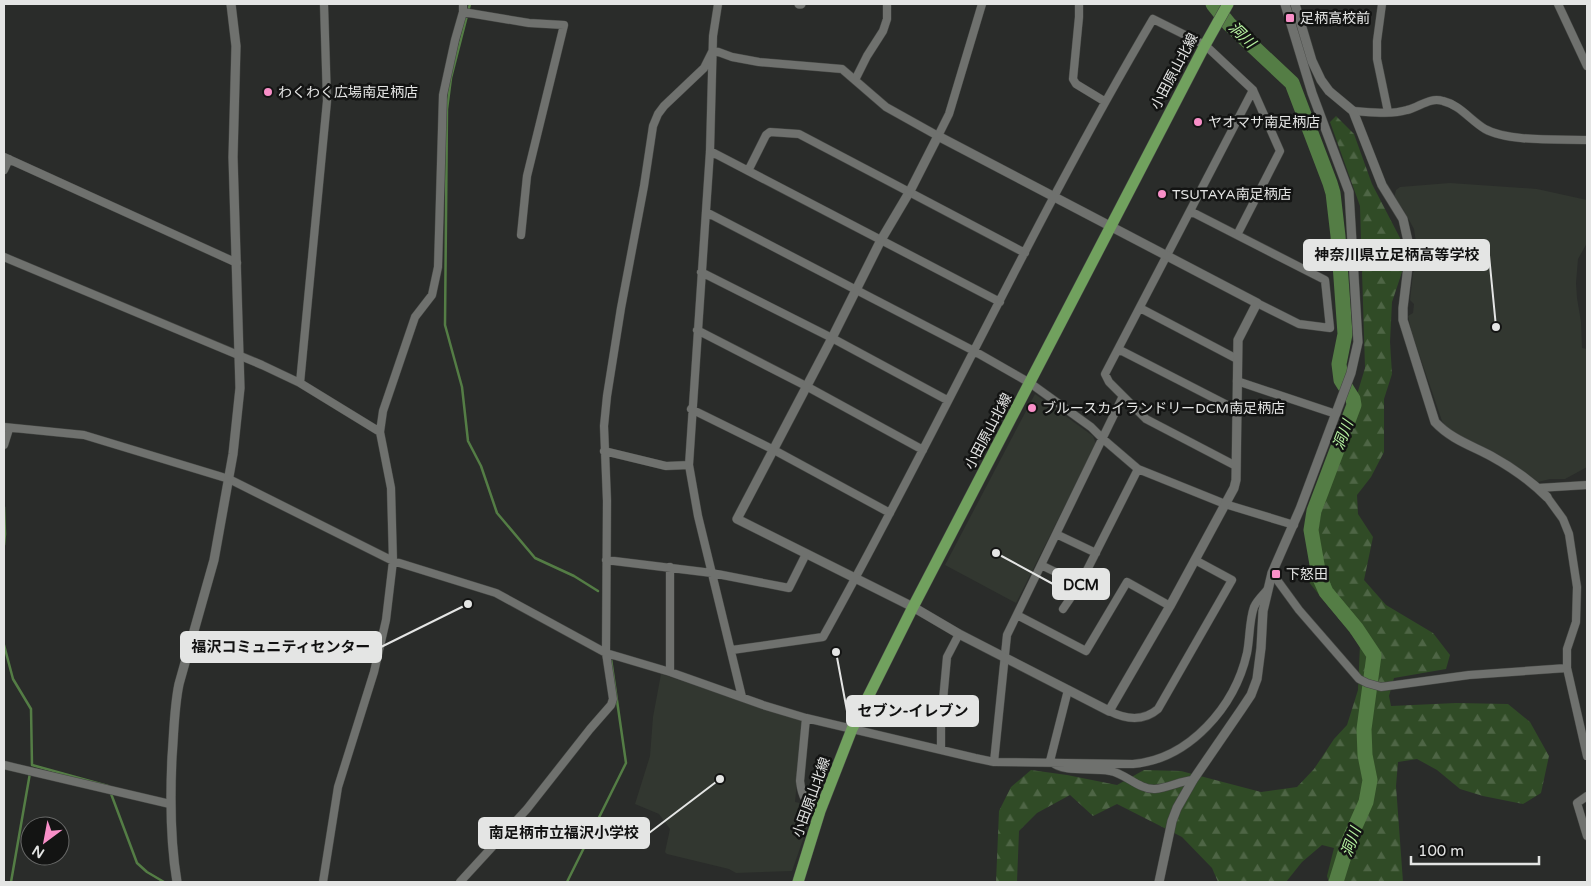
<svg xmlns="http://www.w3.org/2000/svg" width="1591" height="886" font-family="'Varela Round','Noto Sans JP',sans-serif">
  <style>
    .built { fill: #323730 }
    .forest { fill: url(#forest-firs) }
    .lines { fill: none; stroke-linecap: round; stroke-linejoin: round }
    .stream { stroke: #547d45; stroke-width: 2.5 }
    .river { stroke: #547d45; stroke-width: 15 }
    .minor-casing { stroke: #454744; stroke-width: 9 }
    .tertiary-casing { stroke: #454744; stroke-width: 10 }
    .primary-casing { stroke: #454744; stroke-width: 12 }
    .minor { stroke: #6f716e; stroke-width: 8 }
    .tertiary { stroke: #6f716e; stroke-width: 9 }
    .primary { stroke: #71a15e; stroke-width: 11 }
    .poi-dot { fill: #f98fc8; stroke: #131413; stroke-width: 2 }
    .labels { text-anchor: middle; stroke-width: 5; stroke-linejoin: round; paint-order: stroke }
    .poi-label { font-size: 14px; fill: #e4e5e4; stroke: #131413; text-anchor: start }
    .street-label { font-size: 14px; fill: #e4e5e4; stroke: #131413 }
    .water-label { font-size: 15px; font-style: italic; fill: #b7f3a1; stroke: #131413 }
    .leader { fill: none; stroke: #e4e5e4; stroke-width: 2 }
    .callout-dot { fill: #e4e5e4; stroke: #131413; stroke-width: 2 }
    .callout { fill: #e4e5e4; stroke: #e4e5e4; stroke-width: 2 }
    .callout-label { font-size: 15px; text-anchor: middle; font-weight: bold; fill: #111 }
  </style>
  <defs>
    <pattern id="forest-firs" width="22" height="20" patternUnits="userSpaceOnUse" patternTransform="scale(1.25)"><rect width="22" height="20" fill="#304b26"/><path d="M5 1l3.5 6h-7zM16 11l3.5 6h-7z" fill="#4e6545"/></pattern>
  </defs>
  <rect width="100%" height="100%" fill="#2a2c2a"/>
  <!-- built -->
  <path class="built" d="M 1450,183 L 1537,189 L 1587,200 L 1587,243 L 1578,259 L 1576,283 L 1577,298 L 1581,322 L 1582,348 L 1587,349 L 1587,467 L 1565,479 L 1550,479 L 1538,482 L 1494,452 L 1463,438 L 1448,429 L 1442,421 L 1412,333 L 1408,316 L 1413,313 L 1414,304 L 1410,300 L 1413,273 L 1418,265 L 1420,253 L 1417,249 L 1414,229 L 1403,209 L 1394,198 L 1396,190 L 1400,187 Z
    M 1035,394 L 1093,436 L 1096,444 L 1016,603 L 945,565 Z
    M 661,674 L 803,721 L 795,802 L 805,804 L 813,811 L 792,871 L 736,873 L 729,869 L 667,854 L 665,852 L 670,829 L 659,814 L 635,804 L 650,756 L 653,717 Z"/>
  <!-- forest -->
  <path class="forest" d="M 1336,116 L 1354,134 L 1372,184 L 1400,238 L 1402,272 L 1392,302 L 1390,342 L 1392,374 L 1384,399 L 1384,452 L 1371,477 L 1357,495 L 1358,514 L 1373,537 L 1364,580 L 1386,605 L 1433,633 L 1450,655 L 1446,669 L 1394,678 L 1389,696 L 1391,706 L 1456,703 L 1508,704 L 1530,722 L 1549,756 L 1541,793 L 1523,804 L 1483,796 L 1460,789 L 1437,770 L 1417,759 L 1398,762 L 1396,786 L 1403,882 L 1329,882 L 1327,876 L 1334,848 L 1322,845 L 1302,862 L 1286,882 L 1218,882 L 1212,868 L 1182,837 L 1117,804 L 1093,816 L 1070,795 L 1037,813 L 1019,831 L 1017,882 L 996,882 L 999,811 L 1011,787 L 1031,770 L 1067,775 L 1117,785 L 1144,770 L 1181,771 L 1261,792 L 1297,787 L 1314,769 L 1334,739 L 1347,725 L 1358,690 L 1360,645 L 1308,581 L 1321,514 L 1365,368 L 1360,206 L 1330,122 Z"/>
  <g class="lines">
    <!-- stream -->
    <path class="stream" d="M 470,4 L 451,78 L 447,109 L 445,325 L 462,387 L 468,441 L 481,466 L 497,513 L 535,558 L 574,576 L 598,591
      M 4,507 L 5,534 L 4,545
      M 4,645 L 13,679 L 31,709 L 32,765 L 108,786
      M 110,791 L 137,863 L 147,872 L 164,882
      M 11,882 L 30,773
      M 567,882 L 626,763 L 611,659"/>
    <!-- river -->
    <path class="river" d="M 1213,4 L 1229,24 L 1292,83 L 1330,183 L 1333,193 L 1338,236 L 1345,334 L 1339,364 L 1341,380 L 1353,399 L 1354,405 L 1314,511 L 1311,530 L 1319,576 L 1326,592 L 1356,628 L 1374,655 L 1364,729 L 1365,755 L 1370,780 L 1366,802 L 1349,840 L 1336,882"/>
    <!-- minor casing -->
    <g class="minor-casing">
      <path id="minor" d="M 718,4 L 713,36 L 710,151 L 689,465 L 698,516 L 742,697
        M 1079,4 L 1079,17 L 1073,79 L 1076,84 L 1104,101
        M 1382,4 L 1377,41 L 1377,59 L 1388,112
        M 1558,4 L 1587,66
        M 463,12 L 529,23 L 564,25 L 527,176 L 521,235
        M 855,80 L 867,56 L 883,31 L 887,19 L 887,4
        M 1353,111 C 1370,112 1390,115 1407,110 C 1420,107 1429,97 1443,101 C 1460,105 1470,120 1485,129 C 1508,142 1560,139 1587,140
        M 710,151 L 1000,302
        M 4,157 L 237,263
        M 4,170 L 9,159
        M 748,171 L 766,135 L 770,132 L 799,134 L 1025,253
        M 1190,211 L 1325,280 L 1330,328 L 1299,324 L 1257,303
        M 706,212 L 974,351 L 1030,383 L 1091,427 L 1103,439 L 1138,469 L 1225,504 L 1294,525
        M 4,257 L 262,365 L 300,383 L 380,432
        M 701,272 L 832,338 L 947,400
        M 1140,308 L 1237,359
        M 697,330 L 806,386 L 923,450
        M 1118,349 L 1237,410
        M 1237,381 L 1336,414
        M 300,383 L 327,101 L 324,4
        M 691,409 L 774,450 L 890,513
        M 4,427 L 84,435 L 229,479 L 393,561 L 496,593 L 606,653 L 670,672 L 763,705 L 806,718 L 975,758 L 994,762 L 1133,764 C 1190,759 1235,706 1247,653 C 1250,638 1249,621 1254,607 C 1257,600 1263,595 1268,589
        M 4,445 L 9,429
        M 604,451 L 666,466 L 689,465
        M 1236,466 L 1146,419 L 1109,382 L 1105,374 L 1253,90
        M 1538,488 L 1587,485
        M 1547,497 L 1563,519 L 1569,534 L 1577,587 L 1576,622 L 1567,649 L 1567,668 L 1587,756
        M 1056,534 L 1096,553
        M 606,560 L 712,573 L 789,588 L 806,554
        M 1041,565 L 1080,584
        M 1272,573 L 1299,610 L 1359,679 L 1367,683 L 1381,687 L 1469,675 L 1567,668
        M 1063,609 L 1080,584 L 1138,469
        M 1017,615 L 1086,651 L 1127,582 L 1170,606
        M 732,650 L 823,637 C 937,433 1034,220 1153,19 L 1205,45 L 1253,90 L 1280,151 L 1237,235
        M 670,672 L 670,567
        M 1068,690 L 1050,761 C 1065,774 1091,767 1110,771 C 1125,773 1139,790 1155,789 C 1168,788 1180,781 1193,780
        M 1109,711 C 1125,719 1143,722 1158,709 L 1232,580 L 1195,560
        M 806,718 L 800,781 C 802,798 805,802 820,811
        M 941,750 L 941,722 L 947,657 L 959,634
        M 994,762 L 1007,635 L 1123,396
        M 4,765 L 170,804
        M 1587,796 L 1577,803 L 1587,836
        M 323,882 L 338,787 L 374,672 L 386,620 L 393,561 L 391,488 L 380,432 L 383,411 L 415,317 L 432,295 L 438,267 L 443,95 L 455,40 L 463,12 L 463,4
        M 460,882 L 527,809 L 590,729 L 611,705 L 613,699 L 606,653 L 607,501 L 604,426 L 607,396 L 621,308 L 644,186 L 653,126 L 658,114 L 664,106 L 704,68 L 713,50 L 732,57 L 759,62 L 842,69 L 886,107 L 938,136 L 949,114 L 982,4"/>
    </g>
    <!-- tertiary casing -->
    <g class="tertiary-casing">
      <path id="tertiary" d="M 799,4 L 801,4
        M 1295,4 L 1312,61 L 1321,80 L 1329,91 L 1353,111 L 1382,185 L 1403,219 L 1410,250 L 1403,308 L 1403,320 L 1435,422 C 1451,439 1470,445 1491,456 C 1511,467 1531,481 1547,497
        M 938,136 L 1257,303 L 1238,340 L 1236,480 L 1234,488 L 1170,606 L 1109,711 L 959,634 L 913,607 L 737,519 L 832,338 L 881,240 L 910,191 Z
        M 177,882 C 170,840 170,799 172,757 C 174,732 174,708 179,684 L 214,560 L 233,454 L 240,388 L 233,157 L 236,46 L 231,4
        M 1159,882 L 1172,821 L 1177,808 L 1193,780 L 1241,710 L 1251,695 L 1257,679 L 1261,648 L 1263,611 L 1272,573 L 1300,509 L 1351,373 L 1358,342 L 1349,192 L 1312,93 L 1285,4"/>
    </g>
    <!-- primary casing -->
    <g class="primary-casing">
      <path id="primary" d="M 798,882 L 820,811 L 852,729 L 913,607 L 1205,45 L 1228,4"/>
    </g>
    <!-- minor -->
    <use href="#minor" class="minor"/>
    <!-- tertiary -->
    <use href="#tertiary" class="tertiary"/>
    <!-- primary -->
    <use href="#primary" class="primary"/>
  </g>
  <!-- markers -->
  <g class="poi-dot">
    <rect x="1285" y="13" width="10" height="10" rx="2.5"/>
    <circle cx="268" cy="92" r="5"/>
    <circle cx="1198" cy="122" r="5"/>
    <circle cx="1162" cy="194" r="5"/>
    <circle cx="1032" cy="408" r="5"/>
    <rect x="1271" y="569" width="10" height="10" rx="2.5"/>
  </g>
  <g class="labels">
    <!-- poi labels -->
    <g class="poi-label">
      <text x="1300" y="23">足柄高校前</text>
      <text x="278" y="97">わくわく広場南足柄店</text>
      <text x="1208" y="127">ヤオマサ南足柄店</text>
      <text x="1172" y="199">TSUTAYA南足柄店</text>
      <text x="1042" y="413">ブルースカイランドリーDCM南足柄店</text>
      <text x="1286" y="579">下怒田</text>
    </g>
    <!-- street labels -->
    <g class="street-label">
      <text transform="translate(1174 71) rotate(-62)" y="5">小田原山北線</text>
      <text transform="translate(988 431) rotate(-62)" y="5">小田原山北線</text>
      <text transform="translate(811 797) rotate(-70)" y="5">小田原山北線</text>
    </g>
    <!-- water labels -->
    <g class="water-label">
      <text transform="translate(1242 35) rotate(44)" y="5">洞川</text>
      <text transform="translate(1343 435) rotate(-69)" y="5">洞川</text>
      <text transform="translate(1351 842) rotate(-70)" y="5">洞川</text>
    </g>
  </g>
  <!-- callouts -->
  <path class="leader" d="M1496 327L1489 255M996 553L1053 584M468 604L381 647M836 652L847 711M720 779L649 833"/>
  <g class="callout-dot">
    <circle cx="1496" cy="327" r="5"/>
    <circle cx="996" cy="553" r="5"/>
    <circle cx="468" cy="604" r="5"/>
    <circle cx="836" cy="652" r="5"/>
    <circle cx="720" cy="779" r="5"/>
  </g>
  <g class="callout">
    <rect x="1304" y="240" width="185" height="30" rx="5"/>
    <rect x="1053" y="569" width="56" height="30" rx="5"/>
    <rect x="181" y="632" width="200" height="30" rx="5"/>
    <rect x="847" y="696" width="131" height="30" rx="5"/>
    <rect x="479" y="818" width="170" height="30" rx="5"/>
  </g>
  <g class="callout-label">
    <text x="1397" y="260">神奈川県立足柄高等学校</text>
    <text x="1081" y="590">DCM</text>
    <text x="281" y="652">福沢コミュニティセンター</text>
    <text x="913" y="716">セブン-イレブン</text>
    <text x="564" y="838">南足柄市立福沢小学校</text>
  </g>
  <!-- border -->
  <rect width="1591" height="886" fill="none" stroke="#e4e5e4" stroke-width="10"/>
  <!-- north arrow -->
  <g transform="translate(45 841) rotate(212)"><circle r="24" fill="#131413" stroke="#676867"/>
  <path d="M0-4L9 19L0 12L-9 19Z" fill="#f98fc8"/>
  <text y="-8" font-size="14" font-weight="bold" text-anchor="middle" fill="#e4e5e4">N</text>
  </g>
  <!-- scale -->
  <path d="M1411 856v8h128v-8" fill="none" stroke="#e4e5e4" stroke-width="2.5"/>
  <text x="1418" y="856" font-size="15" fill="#e4e5e4" stroke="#131413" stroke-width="4" paint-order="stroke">100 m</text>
</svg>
